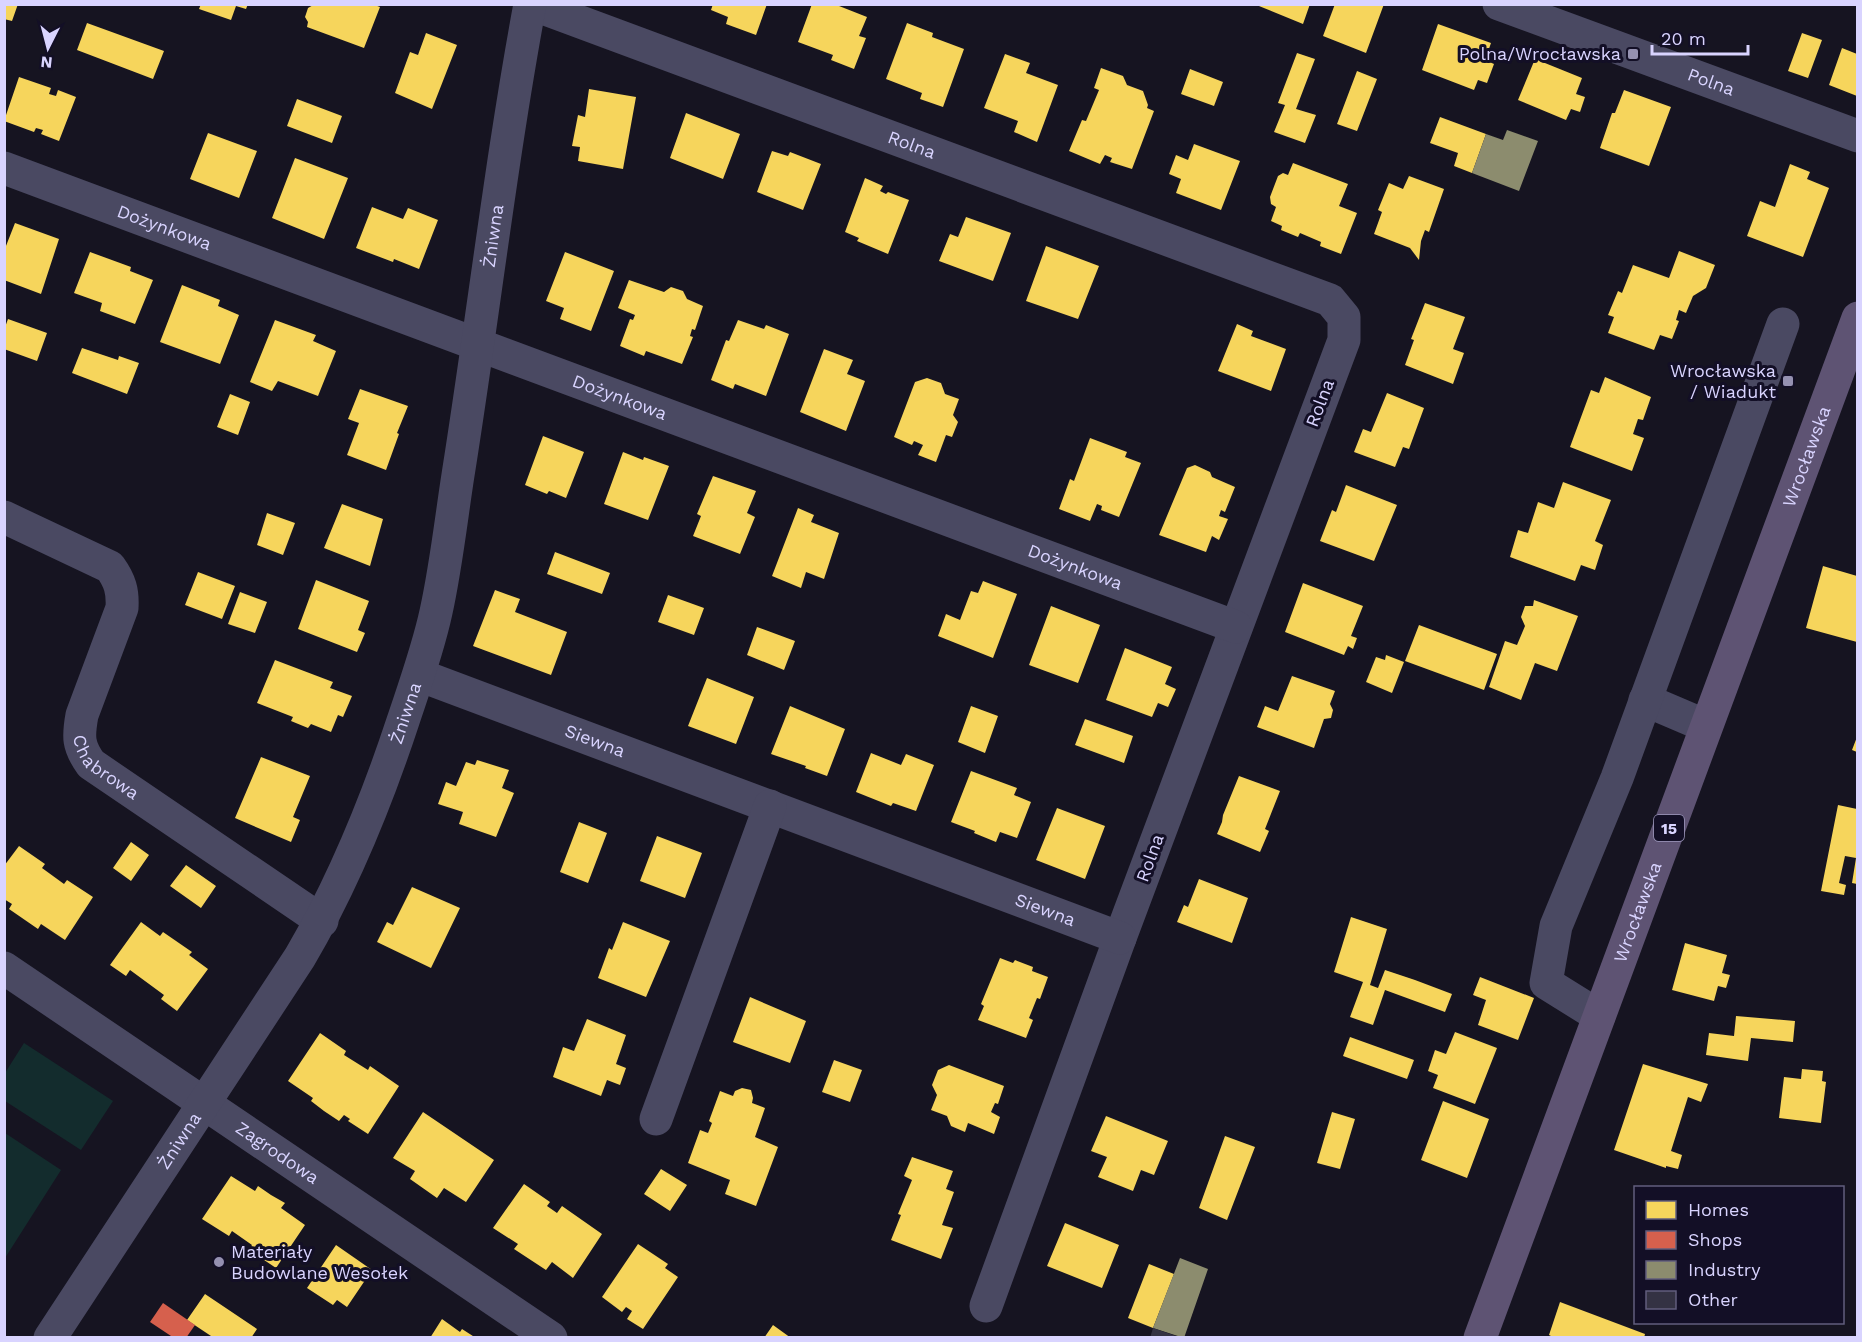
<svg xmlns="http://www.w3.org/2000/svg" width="1862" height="1342" font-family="'Work Sans',sans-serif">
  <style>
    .green { fill: #132c2d }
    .homes { fill: #f6d55c }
    .shops { fill: #d6604d }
    .industry { fill: #8c8c6e }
    .building { fill: #343243 }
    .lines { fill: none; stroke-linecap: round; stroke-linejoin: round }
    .minor { stroke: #4a4962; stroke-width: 33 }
    .major { stroke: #5e5373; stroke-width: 33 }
    .poi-dot { fill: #9591b1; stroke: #130f26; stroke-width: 2 }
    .labels { text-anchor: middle; stroke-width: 6; stroke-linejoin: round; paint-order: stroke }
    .shield { fill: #130f26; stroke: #9e99be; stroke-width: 1.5 }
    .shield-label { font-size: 16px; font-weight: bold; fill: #d9d4ff }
    .poi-label { font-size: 18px; fill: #d9d4ff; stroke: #130f26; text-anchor: end }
    .street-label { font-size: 18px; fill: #d9d4ff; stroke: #130f26 }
  </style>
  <rect width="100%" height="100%" fill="#161421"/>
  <!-- green -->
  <path class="green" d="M 24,1043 L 113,1101 L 81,1150 L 5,1101 L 5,1073 Z
    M 5,1133 L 61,1170 L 5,1258 Z"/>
  <!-- homes -->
  <path class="homes" d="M 4,4 L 18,4 L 12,21 L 4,19 Z
    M 201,4 L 248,4 L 246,9 L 236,6 L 231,20 L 199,9 Z
    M 315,4 L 372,4 L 380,7 L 364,48 L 307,27 L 308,22 L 305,17 L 308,8 Z
    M 713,4 L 767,4 L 756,35 L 726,24 L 728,17 L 711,10 Z
    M 812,4 L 834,4 L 867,17 L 859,36 L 866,38 L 854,69 L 831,60 L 833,55 L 798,42 Z
    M 1254,4 L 1310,4 L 1303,24 Z
    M 1335,4 L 1384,4 L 1366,53 L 1323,36 Z
    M 87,23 L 164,51 L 153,79 L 77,50 Z
    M 907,23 L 933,33 L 932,37 L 964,49 L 943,107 L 920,99 L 922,93 L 886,79 Z
    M 1438,24 L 1491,43 L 1485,60 L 1494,64 L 1487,83 L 1478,80 L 1474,90 L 1422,70 Z
    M 426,33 L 457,45 L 432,109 L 395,93 L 410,52 L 418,55 Z
    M 1802,33 L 1822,40 L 1808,78 L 1788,71 Z
    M 1842,48 L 1857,54 L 1857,96 L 1829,85 Z
    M 1297,53 L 1315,59 L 1296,109 L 1316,115 L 1305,143 L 1274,132 L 1285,105 L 1278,103 Z
    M 1005,54 L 1030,63 L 1026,73 L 1058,85 L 1037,142 L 1014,132 L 1018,121 L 984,108 Z
    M 1535,59 L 1582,78 L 1576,94 L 1585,97 L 1580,112 L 1571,109 L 1566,120 L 1518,100 Z
    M 1101,68 L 1123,76 L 1127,85 L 1143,91 L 1148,105 L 1147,108 L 1154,111 L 1132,169 L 1110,162 L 1112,158 L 1105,155 L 1100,164 L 1069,151 L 1082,120 L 1086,121 L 1099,90 L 1094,88 Z
    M 1190,69 L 1223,82 L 1214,106 L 1181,94 Z
    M 1357,71 L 1377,79 L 1357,131 L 1337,124 Z
    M 19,77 L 51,88 L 49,94 L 56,96 L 58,90 L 76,97 L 59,141 L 41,134 L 43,130 L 36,128 L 34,132 L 4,121 Z
    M 589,89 L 636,97 L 623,169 L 578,161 L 580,147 L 572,146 L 578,115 L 585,117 Z
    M 1624,90 L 1671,107 L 1649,166 L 1600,148 L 1612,113 L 1615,113 Z
    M 297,99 L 342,116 L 332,143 L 287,126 Z
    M 686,113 L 740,134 L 723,179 L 670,158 Z
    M 1440,117 L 1486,134 L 1472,173 L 1454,166 L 1458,153 L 1430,143 Z
    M 208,133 L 257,151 L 239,198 L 190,179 Z
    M 1194,144 L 1240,161 L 1221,210 L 1176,193 L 1181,179 L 1169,174 L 1176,155 L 1188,160 Z
    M 772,151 L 788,156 L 790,152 L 821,164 L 803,210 L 757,192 Z
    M 295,158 L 348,178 L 324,239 L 272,218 Z
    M 1293,163 L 1348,184 L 1339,206 L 1357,213 L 1341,254 L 1320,246 L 1321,242 L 1300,233 L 1298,237 L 1281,230 L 1282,226 L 1271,221 L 1276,207 L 1271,204 L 1270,197 L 1278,176 L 1283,173 L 1288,175 Z
    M 1790,164 L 1810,172 L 1807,179 L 1829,188 L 1803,257 L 1747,236 L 1760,201 L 1775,207 Z
    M 1409,176 L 1444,189 L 1429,232 L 1425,230 L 1421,241 L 1419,260 L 1410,248 L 1374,234 L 1382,212 L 1378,210 L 1389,183 L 1403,189 Z
    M 865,178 L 883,186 L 880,191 L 886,194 L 888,192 L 909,200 L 888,254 L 857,241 L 859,238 L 845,232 Z
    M 372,207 L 403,219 L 408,208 L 438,220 L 419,269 L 394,259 L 393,262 L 356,248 Z
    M 966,217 L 1011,233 L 993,281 L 939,261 L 950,234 L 958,237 Z
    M 15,223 L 59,239 L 41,294 L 4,280 L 4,251 Z
    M 1046,246 L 1099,266 L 1078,319 L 1026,301 Z
    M 1679,251 L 1715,265 L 1706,288 L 1693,296 L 1686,313 L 1679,310 L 1676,320 L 1679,321 L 1672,339 L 1660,335 L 1654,350 L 1608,333 L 1614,317 L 1608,315 L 1618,291 L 1622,293 L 1633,265 L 1669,278 Z
    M 90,252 L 131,267 L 130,271 L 153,280 L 135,324 L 100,311 L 102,303 L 74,293 Z
    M 565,252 L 614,271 L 591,331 L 560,319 L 564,308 L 546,301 Z
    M 629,280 L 664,292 L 671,287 L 683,291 L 687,299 L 703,306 L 695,330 L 692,329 L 690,336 L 693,337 L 682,364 L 646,351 L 644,356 L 620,346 L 630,319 L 633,320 L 635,315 L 618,308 Z
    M 182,285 L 220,300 L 218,306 L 239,315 L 220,364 L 160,342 Z
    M 1425,303 L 1465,317 L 1453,349 L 1464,353 L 1453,384 L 1405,365 L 1414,340 L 1411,339 Z
    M 8,319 L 47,333 L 37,361 L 4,349 L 4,330 Z
    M 275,320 L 316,335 L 313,341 L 336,351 L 318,396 L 278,381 L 272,391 L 250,382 Z
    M 738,320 L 764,329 L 766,325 L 789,334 L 766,396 L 735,384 L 733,389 L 711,380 L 726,340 L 729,341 Z
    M 1237,324 L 1253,331 L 1251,336 L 1286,349 L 1271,391 L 1218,371 Z
    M 82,348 L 118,360 L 119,356 L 139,363 L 127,394 L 72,373 Z
    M 824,349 L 853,360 L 847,374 L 865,381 L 846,431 L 800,412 Z
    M 1605,377 L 1651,397 L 1643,420 L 1638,419 L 1633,434 L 1644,438 L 1632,471 L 1570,447 L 1591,390 L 1599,393 Z
    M 927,378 L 941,383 L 945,394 L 959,399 L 953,415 L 958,422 L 952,437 L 946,435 L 936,462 L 918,455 L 923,445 L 914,441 L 912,445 L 894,437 L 915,382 Z
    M 360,389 L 408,406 L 397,433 L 399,434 L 386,470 L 347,455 L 359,423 L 348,419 Z
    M 1387,393 L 1424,408 L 1409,449 L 1403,447 L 1395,467 L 1354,452 L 1363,429 L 1371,432 Z
    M 230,394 L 250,402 L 238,435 L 217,427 Z
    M 543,436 L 584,452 L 566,498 L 549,491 L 547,494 L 525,485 Z
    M 1090,438 L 1127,452 L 1125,457 L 1141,463 L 1119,517 L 1101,510 L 1102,506 L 1097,504 L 1090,521 L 1059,509 L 1070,479 L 1074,481 Z
    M 623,452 L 643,460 L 644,457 L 669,466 L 648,520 L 604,504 Z
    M 1195,465 L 1210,472 L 1212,477 L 1235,487 L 1225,512 L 1221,510 L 1219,516 L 1228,519 L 1219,540 L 1212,536 L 1206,552 L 1159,535 L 1187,468 Z
    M 713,476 L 756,491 L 747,513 L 755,517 L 740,554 L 693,536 L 701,516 L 697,514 Z
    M 1563,482 L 1611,500 L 1595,541 L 1603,545 L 1595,570 L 1581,565 L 1575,581 L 1510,557 L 1518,530 L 1528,533 L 1538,502 L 1554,508 Z
    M 1346,485 L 1397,505 L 1374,561 L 1320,541 L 1332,510 L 1336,512 Z
    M 342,504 L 383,519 L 370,566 L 324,548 Z
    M 798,508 L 814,515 L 811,522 L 839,533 L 824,579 L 806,572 L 801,588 L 772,576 Z
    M 267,513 L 295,523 L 283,555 L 257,545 Z
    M 555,552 L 610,573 L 602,594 L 547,574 Z
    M 1823,566 L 1857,576 L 1857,615 L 1856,623 L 1857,623 L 1857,642 L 1806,628 Z
    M 198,572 L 235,586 L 222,619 L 185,605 Z
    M 316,580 L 369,601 L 358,630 L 365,633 L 357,652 L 298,629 Z
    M 983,581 L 1017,594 L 993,658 L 938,636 L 946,614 L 960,620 L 971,591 L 978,593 Z
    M 1303,583 L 1363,606 L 1351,636 L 1357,638 L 1353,649 L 1348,646 L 1344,655 L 1285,632 Z
    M 495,590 L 520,599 L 515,612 L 567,632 L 551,675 L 473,646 Z
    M 240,592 L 267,602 L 255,633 L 228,624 Z
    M 668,595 L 704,608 L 694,635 L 658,622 Z
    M 1534,600 L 1578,616 L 1557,671 L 1535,663 L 1521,700 L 1489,687 L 1505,641 L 1517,645 L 1525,626 L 1521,617 L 1525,606 L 1533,606 Z
    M 1051,606 L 1100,625 L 1078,683 L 1029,665 Z
    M 1419,625 L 1497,654 L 1484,690 L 1405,661 Z
    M 757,627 L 795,641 L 784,670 L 747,655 Z
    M 1125,648 L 1172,667 L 1165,684 L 1176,689 L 1168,707 L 1158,703 L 1152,717 L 1106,700 Z
    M 1386,655 L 1404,662 L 1392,693 L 1366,682 L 1376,657 L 1385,660 Z
    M 275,660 L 333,682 L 330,688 L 352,696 L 343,717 L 338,715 L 331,732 L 311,724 L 308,728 L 291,721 L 293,717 L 257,703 Z
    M 1292,676 L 1335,691 L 1330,704 L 1333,710 L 1331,718 L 1324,719 L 1314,748 L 1257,727 L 1265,706 L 1278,711 Z
    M 707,678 L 754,697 L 736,744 L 688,726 Z
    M 790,706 L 845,729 L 827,776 L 805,768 L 806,766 L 771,754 Z
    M 971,706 L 998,716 L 985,753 L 958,742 Z
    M 1085,719 L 1133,736 L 1124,763 L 1075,745 Z
    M 1857,737 L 1857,752 L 1852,750 Z
    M 871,753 L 901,765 L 906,754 L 934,765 L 916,811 L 893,803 L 891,806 L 856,792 Z
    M 261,757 L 310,776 L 293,817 L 300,820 L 291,842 L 235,818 Z
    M 477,760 L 509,770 L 502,788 L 514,793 L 496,837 L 459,824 L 463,812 L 438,804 L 446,782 L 456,786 L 466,762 L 475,765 Z
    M 971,771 L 1017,788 L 1014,795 L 1031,802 L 1017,838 L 1000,832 L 996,842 L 974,833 L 975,831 L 951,822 Z
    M 1239,776 L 1280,791 L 1265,829 L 1269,831 L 1260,852 L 1217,834 L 1222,822 L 1223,815 Z
    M 1838,805 L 1857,809 L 1857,884 L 1852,883 L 1856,858 L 1845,856 L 1839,883 L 1846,885 L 1844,895 L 1821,891 Z
    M 1057,808 L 1105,826 L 1085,879 L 1036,860 Z
    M 579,822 L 607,833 L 588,883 L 560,872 Z
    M 657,836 L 702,853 L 685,898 L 640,881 Z
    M 131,842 L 149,855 L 131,881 L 113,868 Z
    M 19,846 L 45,864 L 42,868 L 64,884 L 67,880 L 93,897 L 65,940 L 41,924 L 38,929 L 9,909 L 12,904 L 4,899 L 4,866 Z
    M 186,865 L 216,886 L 201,908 L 170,886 Z
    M 1199,879 L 1248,898 L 1232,943 L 1177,922 L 1184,905 L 1188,907 Z
    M 412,887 L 460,908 L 431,968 L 377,942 L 387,922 L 393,925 Z
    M 1351,917 L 1387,929 L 1370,985 L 1378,988 L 1385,970 L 1415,980 L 1452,994 L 1445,1012 L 1385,990 L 1373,1025 L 1350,1017 L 1363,982 L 1334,972 Z
    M 141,922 L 160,936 L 163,932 L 192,952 L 189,955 L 208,969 L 177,1011 L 161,999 L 164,995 L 130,970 L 126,976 L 110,965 Z
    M 623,922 L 670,941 L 646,997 L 598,978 L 609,948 L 612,950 Z
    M 1685,943 L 1727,955 L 1722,973 L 1730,975 L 1726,988 L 1718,986 L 1714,1001 L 1672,990 Z
    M 1000,958 L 1013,963 L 1015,960 L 1033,967 L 1032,971 L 1048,977 L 1040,999 L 1037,998 L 1029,1018 L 1033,1020 L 1026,1038 L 978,1020 L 984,1006 L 981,1004 Z
    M 1480,977 L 1534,998 L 1518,1040 L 1478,1025 L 1486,1000 L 1473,995 Z
    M 750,997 L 806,1021 L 790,1063 L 733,1042 Z
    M 1736,1016 L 1795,1021 L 1793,1042 L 1751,1038 L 1748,1061 L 1706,1055 L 1709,1033 L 1734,1036 Z
    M 587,1019 L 626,1035 L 616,1064 L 626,1068 L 620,1085 L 607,1080 L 601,1096 L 553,1077 L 563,1047 L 574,1051 Z
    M 1455,1032 L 1497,1048 L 1475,1104 L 1433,1088 L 1438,1075 L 1428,1071 L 1435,1050 L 1446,1054 Z
    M 320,1033 L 346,1051 L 344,1055 L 368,1070 L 370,1066 L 399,1086 L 368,1134 L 348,1121 L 350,1119 L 344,1115 L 339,1121 L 324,1111 L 311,1101 L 313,1098 L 288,1081 Z
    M 1350,1037 L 1414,1060 L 1407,1079 L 1343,1056 Z
    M 834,1060 L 862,1070 L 850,1102 L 822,1092 Z
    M 1643,1064 L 1708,1084 L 1701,1102 L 1688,1097 L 1671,1151 L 1682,1155 L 1678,1169 L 1666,1166 L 1666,1168 L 1614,1150 Z
    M 949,1065 L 1004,1086 L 998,1104 L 995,1103 L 991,1112 L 1000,1117 L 994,1134 L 968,1123 L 965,1132 L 951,1126 L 947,1116 L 931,1110 L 937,1095 L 932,1085 L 938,1070 Z
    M 1802,1069 L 1823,1071 L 1822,1081 L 1826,1082 L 1821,1123 L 1779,1118 L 1784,1077 L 1801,1079 Z
    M 742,1088 L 751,1090 L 753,1098 L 752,1103 L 765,1108 L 755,1137 L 778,1147 L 756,1206 L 725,1194 L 730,1180 L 688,1163 L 700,1130 L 708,1133 L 712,1123 L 709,1121 L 720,1091 L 733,1096 L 735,1091 Z
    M 1443,1101 L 1489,1119 L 1467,1178 L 1421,1160 Z
    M 423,1112 L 494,1160 L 466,1202 L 444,1188 L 437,1198 L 410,1179 L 415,1171 L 393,1158 Z
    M 1332,1112 L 1355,1119 L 1340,1169 L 1317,1163 Z
    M 1106,1116 L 1168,1141 L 1154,1175 L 1141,1170 L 1133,1191 L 1098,1177 L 1107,1157 L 1091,1151 Z
    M 1225,1136 L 1255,1147 L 1227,1220 L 1199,1208 Z
    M 912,1157 L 953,1171 L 946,1189 L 954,1192 L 942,1225 L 953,1228 L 941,1259 L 891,1240 L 901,1215 L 898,1214 L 912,1180 L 904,1176 Z
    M 661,1169 L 687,1185 L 670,1211 L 644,1194 Z
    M 231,1176 L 255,1191 L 258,1186 L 271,1195 L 285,1203 L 281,1208 L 305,1225 L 276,1268 L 249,1250 L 252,1245 L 232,1231 L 229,1236 L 202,1219 Z
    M 524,1184 L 550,1202 L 547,1206 L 557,1213 L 562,1206 L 602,1234 L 573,1278 L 552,1262 L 546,1270 L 514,1249 L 518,1244 L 493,1228 Z
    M 1065,1223 L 1119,1245 L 1102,1288 L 1047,1266 Z
    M 638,1244 L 668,1264 L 665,1268 L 678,1277 L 643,1329 L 627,1319 L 632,1311 L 626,1307 L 622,1312 L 602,1297 Z
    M 336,1245 L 372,1270 L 347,1307 L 337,1300 L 333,1305 L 307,1288 Z
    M 1149,1264 L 1174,1274 L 1153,1328 L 1128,1318 Z
    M 205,1294 L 257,1329 L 251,1338 L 214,1338 L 187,1320 Z
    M 1560,1302 L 1645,1334 L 1644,1338 L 1555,1338 L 1549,1335 Z
    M 442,1319 L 460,1332 L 462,1329 L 476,1338 L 430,1338 Z
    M 773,1325 L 791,1338 L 764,1338 Z"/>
  <!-- shops -->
  <path class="shops" d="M 163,1303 L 195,1325 L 186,1338 L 174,1338 L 150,1322 Z"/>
  <!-- industry -->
  <path class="industry" d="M 1507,130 L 1538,141 L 1519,191 L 1472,173 L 1486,134 L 1503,140 Z
    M 1180,1258 L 1208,1269 L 1184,1338 L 1153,1328 Z"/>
  <!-- building -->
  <path class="building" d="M 1153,1328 L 1179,1337 L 1179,1338 L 1150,1338 Z"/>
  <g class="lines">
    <!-- minor -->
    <g class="minor">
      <path id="s1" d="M 532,4 L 1330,300 L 1344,317 L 1344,340 L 1120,938 L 986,1306"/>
      <path id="s2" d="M 1499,4 L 1858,136"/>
      <path id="s3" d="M 4,168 L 1236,627"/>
      <path id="s4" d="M 4,517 L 110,567 C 120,581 123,591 122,608 L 82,715 C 78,737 78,746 91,764 L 322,921"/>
      <path id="s5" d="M 419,675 L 1120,938"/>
      <path d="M 1645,700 L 1706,726"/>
      <path id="s6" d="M 4,968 L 551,1338"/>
      <path d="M 1599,1016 L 1546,983 L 1556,926 L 1617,778 L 1783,324"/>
      <path d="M 656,1119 L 770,806"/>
      <path id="s7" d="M 50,1338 L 300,957 C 344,882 376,803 403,721 C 415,685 428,649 436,612 C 446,567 451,520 458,475 C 483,318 501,160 530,4"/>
    </g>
    <!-- major -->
    <path class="major" id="s8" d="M 1480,1338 L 1858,318"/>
  </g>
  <!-- markers -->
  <g class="poi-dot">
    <rect x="1627" y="48" width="12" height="12" rx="3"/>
    <rect x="1782" y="375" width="12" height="12" rx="3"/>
    <circle cx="219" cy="1262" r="6"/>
  </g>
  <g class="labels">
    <!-- shield labels -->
    <rect class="shield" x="1654" y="815" width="30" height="26" rx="4.5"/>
    <g class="shield-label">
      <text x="1669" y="834">15</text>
    </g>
    <!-- poi labels -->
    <g class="poi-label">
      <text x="1621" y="60">Polna/Wrocławska</text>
      <text x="1776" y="377">Wrocławska<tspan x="1776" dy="21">/ Wiadukt</tspan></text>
      <text x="231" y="1258" text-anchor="start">Materiały<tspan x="231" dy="21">Budowlane Wesołek</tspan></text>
    </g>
    <!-- street labels -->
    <g class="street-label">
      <text dy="6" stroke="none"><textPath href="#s2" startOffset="226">Polna</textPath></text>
      <text dy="6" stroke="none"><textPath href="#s1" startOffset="405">Rolna</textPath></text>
      <text dy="6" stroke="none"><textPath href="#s3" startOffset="171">Dożynkowa</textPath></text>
      <text dy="6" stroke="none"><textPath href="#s7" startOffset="1208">Żniwna</textPath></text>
      <text dy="6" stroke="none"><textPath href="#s3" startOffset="657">Dożynkowa</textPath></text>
      <text transform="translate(1320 403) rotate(-69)" y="6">Rolna</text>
      <text dy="6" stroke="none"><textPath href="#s8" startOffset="940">Wrocławska</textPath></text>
      <text dy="6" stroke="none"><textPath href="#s3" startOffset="1143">Dożynkowa</textPath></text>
      <text dy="6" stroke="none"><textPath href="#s7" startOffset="722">Żniwna</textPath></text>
      <text dy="6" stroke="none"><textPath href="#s5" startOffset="188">Siewna</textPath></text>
      <text dy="6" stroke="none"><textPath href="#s4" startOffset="339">Chabrowa</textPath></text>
      <text transform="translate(1150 858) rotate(-70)" y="6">Rolna</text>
      <text dy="6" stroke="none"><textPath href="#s5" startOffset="669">Siewna</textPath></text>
      <text dy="6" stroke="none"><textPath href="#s8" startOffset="454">Wrocławska</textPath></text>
      <text dy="6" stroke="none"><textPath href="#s7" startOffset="236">Żniwna</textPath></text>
      <text dy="6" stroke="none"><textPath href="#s6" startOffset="330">Zagrodowa</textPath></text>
    </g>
  </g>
  <!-- border -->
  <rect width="1862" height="1342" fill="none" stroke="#d9d4ff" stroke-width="12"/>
  <!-- legend -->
  <rect x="1634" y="1186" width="210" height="138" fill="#130f26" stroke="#625e7d" stroke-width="1.5"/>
  <rect x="1646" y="1201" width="30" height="18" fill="#f6d55c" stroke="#625e7d" stroke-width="1.5"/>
  <text x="1688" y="1216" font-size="18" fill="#d9d4ff">Homes</text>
  <rect x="1646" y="1231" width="30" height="18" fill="#d6604d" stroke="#625e7d" stroke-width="1.5"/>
  <text x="1688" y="1246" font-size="18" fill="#d9d4ff">Shops</text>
  <rect x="1646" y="1261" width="30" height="18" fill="#8c8c6e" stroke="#625e7d" stroke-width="1.5"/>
  <text x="1688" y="1276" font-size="18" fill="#d9d4ff">Industry</text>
  <rect x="1646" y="1291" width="30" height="18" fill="#343243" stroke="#625e7d" stroke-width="1.5"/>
  <text x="1688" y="1306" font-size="18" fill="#d9d4ff">Other</text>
  <!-- north arrow -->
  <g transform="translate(48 48) rotate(186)" stroke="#130f26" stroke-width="4.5" paint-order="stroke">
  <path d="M0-4.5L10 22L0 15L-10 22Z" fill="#d9d4ff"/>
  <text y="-9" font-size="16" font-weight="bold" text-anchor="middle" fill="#d9d4ff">N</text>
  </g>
  <!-- scale -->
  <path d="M1652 45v9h96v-9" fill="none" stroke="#d9d4ff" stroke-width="3"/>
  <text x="1661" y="45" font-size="18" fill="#d9d4ff" stroke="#130f26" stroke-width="4.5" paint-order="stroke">20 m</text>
</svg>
